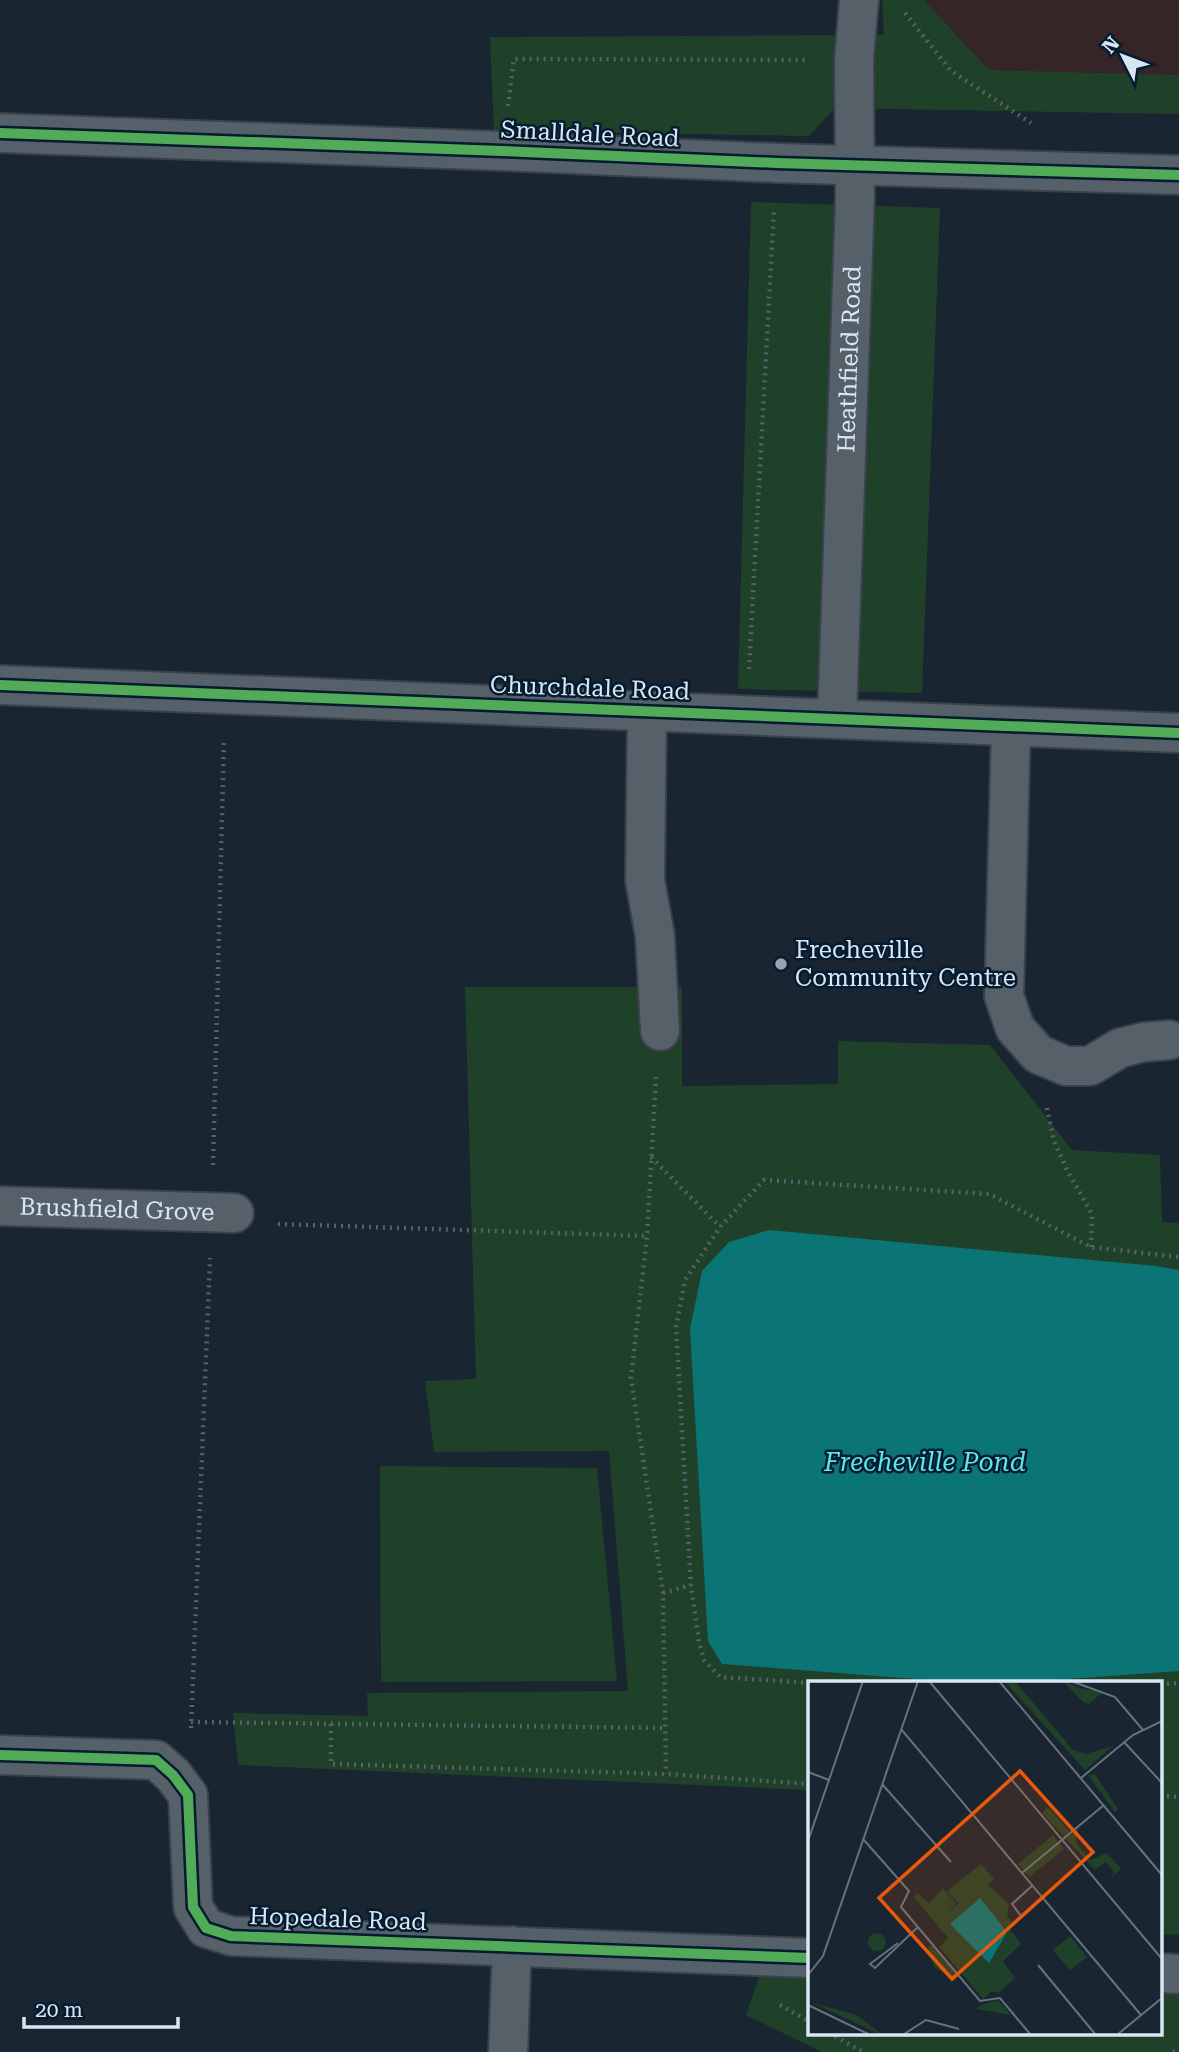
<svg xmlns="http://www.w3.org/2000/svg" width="1179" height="2052" font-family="'Roboto Serif',serif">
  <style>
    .commercial { fill: #352526 }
    .green { fill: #204129 }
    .water { fill: #0b7475 }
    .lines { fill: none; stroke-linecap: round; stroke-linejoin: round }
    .minor-casing { stroke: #39424c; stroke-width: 42 }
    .path { stroke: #586169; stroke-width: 4.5; stroke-dasharray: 2 5; stroke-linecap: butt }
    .minor { stroke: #556069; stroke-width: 38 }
    .cycleway-casing { stroke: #051c30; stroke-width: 15 }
    .cycleway { stroke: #51ab58; stroke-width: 10 }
    .poi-dot { fill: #96a3b0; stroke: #051c30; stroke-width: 2.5 }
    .labels { text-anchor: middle; stroke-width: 5; stroke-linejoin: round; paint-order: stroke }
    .street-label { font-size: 24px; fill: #d9e7f5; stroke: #051c30 }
    .poi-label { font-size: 24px; fill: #d9e7f5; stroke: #051c30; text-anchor: start }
    .water-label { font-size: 26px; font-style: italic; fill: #5ce7e7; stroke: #051c30 }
    .inset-road { fill: none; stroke: #66737f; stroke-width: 2 }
    .view { fill: #e8590c; fill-opacity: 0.15; stroke: #e8590c; stroke-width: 3.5 }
    .inset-edge { fill: none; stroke: #d9e7f5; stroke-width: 3.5 }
  </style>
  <rect width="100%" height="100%" fill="#192530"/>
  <!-- commercial -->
  <path class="commercial" d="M 924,0 L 1179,0 L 1179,75 L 989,70 Z"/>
  <!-- green -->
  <path class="green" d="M 882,0 L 924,0 L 989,70 L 1179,75 L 1179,114 L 835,108 L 809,136 L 494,131 L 490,37 L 884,35 Z
    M 751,202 L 940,208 L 922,693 L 738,689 Z
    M 465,987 L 682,987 L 682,1086 L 838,1084 L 838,1041 L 990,1045 L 1072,1150 L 1160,1155 L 1162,1222 L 1179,1223 L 1179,1935 L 1160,1934 L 1160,1683 L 810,1683 L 810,1790 L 238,1765 L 233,1713 L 368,1716 L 367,1693 L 628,1691 L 609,1451 L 434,1452 L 425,1381 L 476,1379 Z
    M 380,1466 L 597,1468 L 617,1681 L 381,1682 Z
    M 760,1974 L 810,1976 L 810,2033 L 1160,2033 L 1160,1992 L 1179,1993 L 1179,2052 L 822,2052 L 746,2015 Z"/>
  <!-- water -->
  <path class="water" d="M 769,1230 L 1156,1266 L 1179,1270 L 1179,1671 L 1014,1683 L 967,1683 L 722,1664 L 708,1641 L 690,1329 L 702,1271 L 729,1242 Z"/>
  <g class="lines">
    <!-- minor casing -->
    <g class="minor-casing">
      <g id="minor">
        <path d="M 0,133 L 502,151 L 777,163 L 1179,175"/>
        <path d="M 0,685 L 1179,733"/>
        <path d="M 647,711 L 645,880 L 655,936 L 660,1031"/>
        <path id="s1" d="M 837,718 L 855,197 L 854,60 L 859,0"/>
        <path d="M 1011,726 L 1004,996 L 1015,1028 L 1038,1054 L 1066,1066 L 1090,1066 L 1120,1048 L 1144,1042 L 1169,1040"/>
        <path id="s2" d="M 0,1206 L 234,1213"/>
        <path d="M 0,1755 L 156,1760 L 173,1775 L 188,1795 L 193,1907 L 206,1928 L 231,1936 L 810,1958"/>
        <path d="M 1160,1973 L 1179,1974"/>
        <path d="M 508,2052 L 512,1946"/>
      </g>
    </g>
    <!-- path -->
    <path class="path" d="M 905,13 L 951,71 L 1031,123
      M 508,106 L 514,59 L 808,60
      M 749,669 L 774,209
      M 656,1077 L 647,1236 L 631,1378 L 663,1593 L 666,1774
      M 1047,1108 L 1054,1141 L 1068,1172 L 1092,1214 L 1091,1247
      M 651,1157 L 720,1227
      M 213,1165 L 224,740
      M 278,1224 L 647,1236
      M 663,1593 L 691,1585
      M 810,1683 L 720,1677 L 704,1660 L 699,1642 L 691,1585 L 676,1327 L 685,1280 L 720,1227 L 764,1180 L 989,1194 L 1091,1247 L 1179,1257
      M 1160,1684 L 1179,1683
      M 191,1722 L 665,1728
      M 331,1724 L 331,1764 L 666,1774 L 810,1784
      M 191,1728 L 210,1258
      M 1160,1796 L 1179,1797
      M 780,2005 L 810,2022
      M 829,2033 L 863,2052
      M 1173,2052 L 1179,2050"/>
    <!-- minor -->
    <use href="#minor" class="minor"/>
    <!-- cycleway casing -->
    <g class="cycleway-casing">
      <path id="cycleway" d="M 0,133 L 502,151 L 777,163 L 1179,175
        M 0,685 L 1179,733
        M 0,1755 L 156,1760 L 173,1775 L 188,1795 L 193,1907 L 206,1928 L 231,1936 L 810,1958"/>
    </g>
    <!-- cycleway -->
    <use href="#cycleway" class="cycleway"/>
  </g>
  <!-- markers -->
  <circle class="poi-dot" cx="781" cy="964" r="7"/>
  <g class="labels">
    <!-- street labels -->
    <g class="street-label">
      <text transform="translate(590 134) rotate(3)" y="8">Smalldale Road</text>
      <text dy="8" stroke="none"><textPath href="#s1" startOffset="359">Heathfield Road</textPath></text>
      <text transform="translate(590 688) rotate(2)" y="8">Churchdale Road</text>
      <text dy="8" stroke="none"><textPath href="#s2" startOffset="117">Brushfield Grove</textPath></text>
      <text transform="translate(338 1919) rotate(2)" y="8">Hopedale Road</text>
    </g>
    <!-- poi labels -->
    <g class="poi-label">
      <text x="795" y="958">Frecheville<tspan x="795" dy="28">Community Centre</tspan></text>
    </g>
    <!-- water labels -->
    <g class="water-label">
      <text x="925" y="1471">Frecheville Pond</text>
    </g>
  </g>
  <!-- overview -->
  <g transform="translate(808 1681)">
    <rect width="354" height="354" fill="#192530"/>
    <path d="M 196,0 L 207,0 L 265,69 L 278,73 L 305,65 L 277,89 ZM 255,0 L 274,8 L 295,11 L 281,23 L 275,21 ZM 287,93 L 310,128 L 307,131 L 280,94 ZM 240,126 L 264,153 L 270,147 L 268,162 L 282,179 L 299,172 L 313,188 L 302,198 L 306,191 L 298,181 L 287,189 L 234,132 ZM 245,154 L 256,168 L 221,196 L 210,183 ZM 173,183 L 186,198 L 180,204 L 201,223 L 199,235 L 204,241 L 200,246 L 213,263 L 195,280 L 207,297 L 190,312 L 184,310 L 175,318 L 131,266 L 140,257 L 106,216 L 109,212 L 121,222 L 135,207 L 148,222 L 139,233 L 150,222 L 139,210 ZM60 261a9 9 0 1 1 18 0a9 9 0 1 1-18 0ZM 262,255 L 279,276 L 262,289 L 245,269 ZM 124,264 L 150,296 L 146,299 L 126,286 L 120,266 ZM 190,319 L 203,334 L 168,328 L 173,324 ZM 5,322 L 49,334 L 73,353 L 71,353 Z" fill="#204129"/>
    <path d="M 172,217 L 199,251 L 181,282 L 142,243 Z" fill="#0b7475"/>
    <path class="inset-road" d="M 121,0 L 354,278M 191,0 L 354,194M 263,0 L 307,16 L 335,49M 93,48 L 333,334M 316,61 L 354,102M 0,91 L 21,99M 273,97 L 325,54 L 354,40M 74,103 L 143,181M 55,158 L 101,210 L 93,226 L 172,320 L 192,317 L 222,353M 0,160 L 55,0M 214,192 L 296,124M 213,235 L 204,223 L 225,204M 90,262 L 62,283 L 67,287 L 110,246M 230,284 L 287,353M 0,294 L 15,275 L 110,0M 0,324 L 60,353M 96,353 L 118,339 L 151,348M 310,353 L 354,317"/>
    <path class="view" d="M 212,90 L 285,171 L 144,298 L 71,217 Z"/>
    <rect width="354" height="354" class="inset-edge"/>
  </g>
  <!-- north arrow -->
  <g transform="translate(1123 56) rotate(312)" stroke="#051c30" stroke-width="5" paint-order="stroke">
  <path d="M0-5L12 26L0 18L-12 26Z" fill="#d9e7f5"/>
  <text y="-10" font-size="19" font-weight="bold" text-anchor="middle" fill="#d9e7f5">N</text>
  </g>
  <!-- scale -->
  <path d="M24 2017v10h154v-10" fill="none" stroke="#d9e7f5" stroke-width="3.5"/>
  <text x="35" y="2017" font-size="21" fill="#d9e7f5" stroke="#051c30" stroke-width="5" paint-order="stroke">20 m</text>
</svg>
